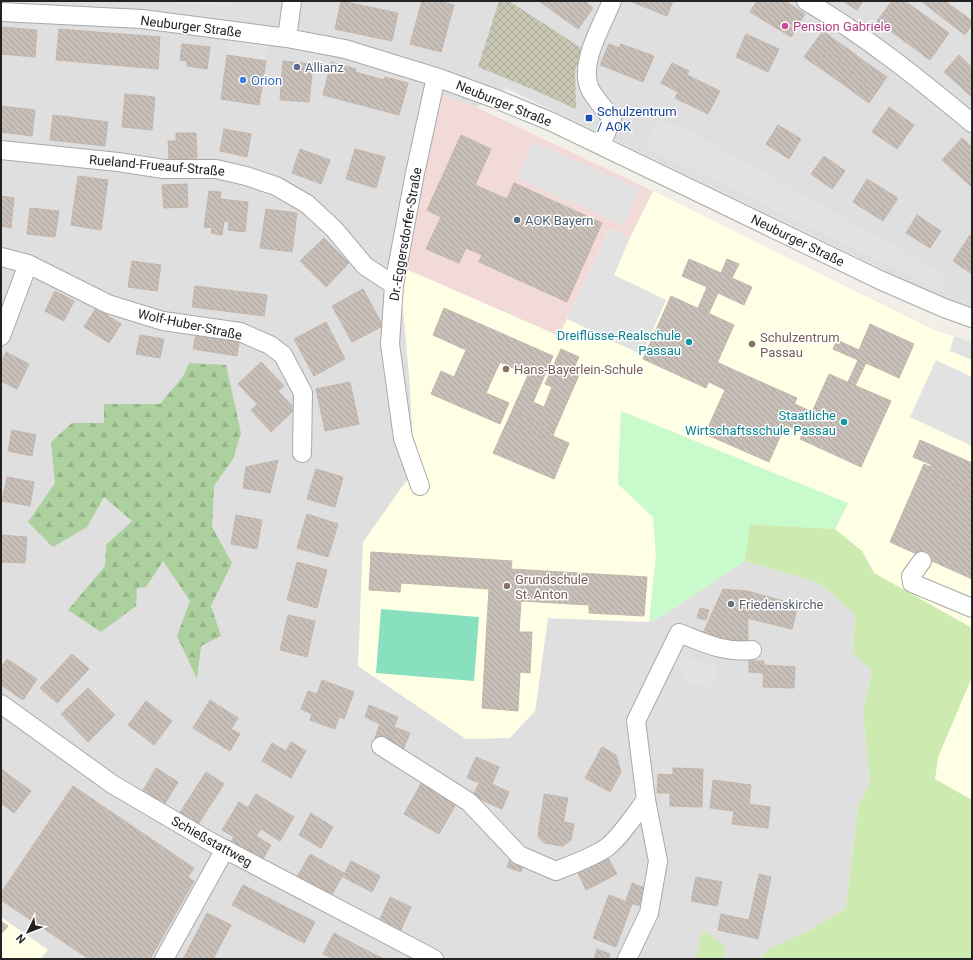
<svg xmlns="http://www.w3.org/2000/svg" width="973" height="960" font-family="Roboto,sans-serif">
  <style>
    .residential { fill: #e0dfdf }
    .commercial { fill: #f2dad9 }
    .education { fill: #ffffe5 }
    .construction { fill: url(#construction-cross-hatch) }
    .grass { fill: #cdebb0 }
    .forest { fill: url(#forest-firs) }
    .park { fill: #c8facc }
    .pitch { fill: #88e0be }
    .parking { fill: #e2e2e2 }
    .building { fill: url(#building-back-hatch); stroke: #c4b6ab }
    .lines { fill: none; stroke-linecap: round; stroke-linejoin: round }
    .minor-casing { stroke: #a9a9a9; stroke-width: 20 }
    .minor { stroke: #fff; stroke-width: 18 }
    .hotel-dot { fill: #d1479c; stroke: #fff; stroke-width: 1.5 }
    .service-dot { fill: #5c6f8a; stroke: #fff; stroke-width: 1.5 }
    .shop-dot { fill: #3f7fe0; stroke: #fff; stroke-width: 1.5 }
    .transit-dot { fill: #1a4fb4; stroke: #fff; stroke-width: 1.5 }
    .culture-dot { fill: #0f9aa8; stroke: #fff; stroke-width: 1.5 }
    .education-dot { fill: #8d6e63; stroke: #fff; stroke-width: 1.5 }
    .worship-dot { fill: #6b7280; stroke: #fff; stroke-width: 1.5 }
    .labels { text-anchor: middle; stroke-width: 3; stroke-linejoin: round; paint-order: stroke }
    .street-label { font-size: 13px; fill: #222; stroke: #fff }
    .hotel-label { font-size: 13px; fill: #b23c85; stroke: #fff; text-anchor: start }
    .service-label { font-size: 13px; fill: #4e5e75; stroke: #fff; text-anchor: start }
    .shop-label { font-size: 13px; fill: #366cbe; stroke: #fff; text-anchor: start }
    .transit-label { font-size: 13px; fill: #164399; stroke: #fff; text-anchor: start }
    .culture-label { font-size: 13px; fill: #0d838f; stroke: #fff; text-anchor: end }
    .education-label { font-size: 13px; fill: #785e54; stroke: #fff; text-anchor: start }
    .worship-label { font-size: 13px; fill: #5b616d; stroke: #fff; text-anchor: start }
  </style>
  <defs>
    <pattern id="construction-cross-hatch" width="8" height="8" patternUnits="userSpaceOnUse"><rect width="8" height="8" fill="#c7c7b4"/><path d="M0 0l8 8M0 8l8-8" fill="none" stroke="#abab9a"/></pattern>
    <pattern id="forest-firs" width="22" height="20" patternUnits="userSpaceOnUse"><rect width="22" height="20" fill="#add19e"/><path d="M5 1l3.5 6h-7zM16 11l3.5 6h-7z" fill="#95b388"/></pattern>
    <pattern id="building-back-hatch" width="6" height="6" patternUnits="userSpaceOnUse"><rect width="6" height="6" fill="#c7bfb8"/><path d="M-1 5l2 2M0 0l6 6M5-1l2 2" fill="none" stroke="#aba49e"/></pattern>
  </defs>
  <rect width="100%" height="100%" fill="#f2efe9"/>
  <!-- residential -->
  <path class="residential" d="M 1,1 L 972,1 L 972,309 L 946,300 L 506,88 L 476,107 L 433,92 L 410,386 L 414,470 L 535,711 L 548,618 L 649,622 L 666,614 L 745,561 L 819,583 L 855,614 L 853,653 L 872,671 L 863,711 L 870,783 L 858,807 L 846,908 L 812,929 L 767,950 L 760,959 L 724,959 L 723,945 L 703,931 L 695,959 L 1,959 Z"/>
  <!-- commercial -->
  <path class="commercial" d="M 433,92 L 476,107 L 653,191 L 630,238 L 609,229 L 559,336 L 399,266 Z"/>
  <!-- education -->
  <path class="education" d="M 653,191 L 934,330 L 972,342 L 972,628 L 874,573 L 862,551 L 835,529 L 848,503 L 621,411 L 618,484 L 653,517 L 656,555 L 649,622 L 548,618 L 535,711 L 510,738 L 466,739 L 358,666 L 363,542 L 414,470 L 410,386 L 399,266 L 559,336 L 609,229 L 630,238 Z
    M 972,677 L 972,800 L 935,779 L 938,757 Z
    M 1,917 L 48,950 L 40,959 L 1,959 Z"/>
  <!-- construction -->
  <path class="construction" d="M 499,1 L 509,1 L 583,49 L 575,71 L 576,109 L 532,89 L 478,67 Z"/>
  <!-- grass -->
  <path class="grass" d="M 749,524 L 835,529 L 862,551 L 874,573 L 972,628 L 972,677 L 938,757 L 935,779 L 972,800 L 972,959 L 760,959 L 767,950 L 812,929 L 846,908 L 858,807 L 870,783 L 863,711 L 872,671 L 853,653 L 855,614 L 819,583 L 745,561 Z
    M 703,930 L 724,945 L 724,959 L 695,959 Z"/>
  <!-- forest -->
  <path class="forest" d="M 189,363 L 226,365 L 241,433 L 233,459 L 214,486 L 212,527 L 232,563 L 211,606 L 221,636 L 201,646 L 197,679 L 177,636 L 190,601 L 163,561 L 146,587 L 137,588 L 136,606 L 101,632 L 68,610 L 105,566 L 106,545 L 132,521 L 104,497 L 87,527 L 53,547 L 28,522 L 55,483 L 51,442 L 72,423 L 104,423 L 104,404 L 160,404 L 184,375 Z"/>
  <!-- park -->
  <path class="park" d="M 621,411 L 848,503 L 835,529 L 750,524 L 745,561 L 666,614 L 649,622 L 656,555 L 653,517 L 618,484 Z"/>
  <!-- pitch -->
  <path class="pitch" d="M 381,609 L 479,617 L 474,681 L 376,673 Z"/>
  <!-- parking -->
  <path class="parking" d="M 178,1 L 229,1 L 228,7 L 178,3 Z
    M 945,1 L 969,1 L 972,3 L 972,21 Z
    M 229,33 L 268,38 L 266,61 L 227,55 Z
    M 657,120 L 683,127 L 946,275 L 942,291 L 646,148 Z
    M 533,142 L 640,188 L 623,225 L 517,178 Z
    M 609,229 L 630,238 L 614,275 L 666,300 L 642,355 L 567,319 Z
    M 954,336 L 972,342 L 972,360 L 950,351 Z
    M 936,360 L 972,377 L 972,446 L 910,417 Z
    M 677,655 L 718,666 L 712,689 L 683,681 L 685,670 L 674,667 Z"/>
  <!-- building -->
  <path class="building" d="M 341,1 L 398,13 L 392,41 L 335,29 Z
    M 422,1 L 439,1 L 454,5 L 441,52 L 410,44 Z
    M 539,1 L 584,1 L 593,8 L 578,29 Z
    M 633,1 L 673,1 L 667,16 L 632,2 Z
    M 757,1 L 785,1 L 805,14 L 791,37 L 750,12 Z
    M 843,1 L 863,1 L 857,10 Z
    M 892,1 L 905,1 L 949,33 L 930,60 L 877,21 Z
    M 921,1 L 945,1 L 972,21 L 972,24 L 965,35 Z
    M 1,27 L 37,30 L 35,57 L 1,54 Z
    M 59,29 L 160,37 L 158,69 L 56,60 Z
    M 823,31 L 835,40 L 817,66 L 804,57 Z
    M 746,34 L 779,49 L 768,72 L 736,57 Z
    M 835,40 L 848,49 L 830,75 L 817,66 Z
    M 182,44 L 210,47 L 207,69 L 187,66 L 187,61 L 180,60 Z
    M 609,44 L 619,48 L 611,69 L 600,65 Z
    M 621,44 L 654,56 L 643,82 L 611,69 Z
    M 848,49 L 861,59 L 843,84 L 830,75 Z
    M 227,55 L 266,61 L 259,105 L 221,99 Z
    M 959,55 L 972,67 L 972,97 L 944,72 Z
    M 861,59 L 874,68 L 856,94 L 843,84 Z
    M 283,61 L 313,64 L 309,102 L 280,100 Z
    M 331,62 L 356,69 L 355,72 L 384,80 L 385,77 L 408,83 L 399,115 L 323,95 Z
    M 672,63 L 689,71 L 678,92 L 661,83 Z
    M 874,68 L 887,77 L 869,103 L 856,94 Z
    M 687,75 L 720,91 L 708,114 L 675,98 Z
    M 125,94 L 155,97 L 152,130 L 122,127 Z
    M 1,106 L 35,110 L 32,136 L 1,132 Z
    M 889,107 L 914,125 L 897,149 L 872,132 Z
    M 53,115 L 108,122 L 105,146 L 50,140 Z
    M 778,125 L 801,139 L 789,159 L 766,144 Z
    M 224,129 L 251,134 L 247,157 L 220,151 Z
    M 176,133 L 196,133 L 197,158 L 169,159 L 168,141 L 176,141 Z
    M 461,135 L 491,149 L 475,185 L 507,199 L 514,183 L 602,223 L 567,302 L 479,262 L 482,255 L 466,248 L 459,263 L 426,249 L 441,217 L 427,210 Z
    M 962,138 L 972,147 L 972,187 L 942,160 Z
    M 300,149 L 330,160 L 321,184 L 292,173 Z
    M 355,149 L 385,157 L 376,188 L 346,179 Z
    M 824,156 L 845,171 L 832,189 L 811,174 Z
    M 78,176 L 108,180 L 101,230 L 71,225 Z
    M 867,179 L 898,198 L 883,221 L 853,202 Z
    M 187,184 L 188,207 L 164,208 L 162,185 Z
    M 209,191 L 221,192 L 220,199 L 248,202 L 245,232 L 228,230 L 229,221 L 224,221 L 222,235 L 211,233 L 212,228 L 204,227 Z
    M 1,196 L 14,198 L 11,228 L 1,226 Z
    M 30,208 L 59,211 L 55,237 L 27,234 Z
    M 266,209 L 297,213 L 292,252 L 260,248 Z
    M 917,215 L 941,231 L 930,248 L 906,233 Z
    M 970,235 L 972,236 L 972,274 L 953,261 Z
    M 324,238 L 349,263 L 326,287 L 300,261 Z
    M 689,259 L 721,273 L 727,259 L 739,264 L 732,278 L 752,287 L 744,305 L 718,293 L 709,313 L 698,308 L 707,287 L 682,276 Z
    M 132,261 L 161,265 L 157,291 L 128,287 Z
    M 195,286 L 267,295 L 264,316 L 192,307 Z
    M 363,289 L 383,326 L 352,342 L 332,306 Z
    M 55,291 L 74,301 L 64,321 L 45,311 Z
    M 671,296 L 734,325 L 706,388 L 643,359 Z
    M 96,308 L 121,324 L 109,343 L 84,327 Z
    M 444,308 L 553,356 L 533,402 L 544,407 L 552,387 L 545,384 L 561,349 L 579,357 L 572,372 L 579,375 L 555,430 L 512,411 L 528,375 L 500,362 L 486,393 L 509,403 L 500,424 L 431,394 L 441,371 L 454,377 L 466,350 L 433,335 Z
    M 326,322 L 345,359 L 314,376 L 294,339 Z
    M 870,324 L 914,344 L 899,378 L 866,363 L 855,386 L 848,382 L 858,360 L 833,349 L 837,340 L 859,350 Z
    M 140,335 L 164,339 L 160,358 L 136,354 Z
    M 196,335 L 239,342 L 237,356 L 193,349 Z
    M 6,352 L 29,364 L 17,389 L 1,381 L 1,363 Z
    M 261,362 L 284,386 L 278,391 L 295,409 L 271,432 L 251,410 L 257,404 L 238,384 Z
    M 717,362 L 734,370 L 725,390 L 709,382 Z
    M 734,370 L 797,398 L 769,462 L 705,434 Z
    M 829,374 L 891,401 L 861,467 L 800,439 Z
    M 350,382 L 359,424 L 325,431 L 316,389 Z
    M 795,404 L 812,412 L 803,433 L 786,425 Z
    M 512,411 L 551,428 L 546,439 L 507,422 Z
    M 507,422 L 546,439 L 551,428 L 555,430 L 553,436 L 569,443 L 554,479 L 493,453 Z
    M 12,430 L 36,435 L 32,456 L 8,451 Z
    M 920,440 L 972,463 L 972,492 L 928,473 L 932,465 L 913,457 Z
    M 278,460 L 270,493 L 243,488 L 246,467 Z
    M 924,464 L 931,467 L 928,473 L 972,492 L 972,579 L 890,542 Z
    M 316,469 L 343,477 L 335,507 L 307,499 Z
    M 7,477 L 34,482 L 30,506 L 2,501 Z
    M 307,514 L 338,524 L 328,557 L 297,548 Z
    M 236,515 L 262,520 L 257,549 L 231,544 Z
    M 1,535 L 27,537 L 25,563 L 1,562 Z
    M 371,552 L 512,561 L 511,569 L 647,577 L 644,616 L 589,613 L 589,605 L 521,601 L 519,632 L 532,632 L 530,673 L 520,672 L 518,711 L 482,708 L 489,589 L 401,583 L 400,592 L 369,590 Z
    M 297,562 L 327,570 L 317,608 L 287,600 Z
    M 723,589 L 747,591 L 748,644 L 711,641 L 702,635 Z
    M 747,591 L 798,605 L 792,629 L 747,618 Z
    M 700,608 L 709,610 L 706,620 L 697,618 Z
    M 288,615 L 315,621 L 307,657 L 280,650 Z
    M 72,654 L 89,669 L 57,703 L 40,688 Z
    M 7,659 L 37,679 L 23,700 L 1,685 L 1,668 Z
    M 749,661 L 764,661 L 764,673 L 749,672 Z
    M 764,665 L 795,667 L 794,688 L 763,687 Z
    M 322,680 L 354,692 L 344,719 L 339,717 L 335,729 L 310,720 L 312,714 L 301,709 L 308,691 L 317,694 Z
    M 88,688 L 115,715 L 88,742 L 61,714 Z
    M 210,700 L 238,718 L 231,729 L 240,734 L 230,751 L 193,728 Z
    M 146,701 L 172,721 L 154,745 L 128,725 Z
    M 369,705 L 398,717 L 394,727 L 410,733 L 403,750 L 375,738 L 380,724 L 365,717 Z
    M 291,742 L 306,751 L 291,778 L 262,761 L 272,743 L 286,751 Z
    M 602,747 L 616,755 L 621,772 L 610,792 L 585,778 Z
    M 476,757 L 499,767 L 492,784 L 509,792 L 502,809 L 473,796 L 479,783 L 467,778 Z
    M 156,768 L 178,782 L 164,805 L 142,792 Z
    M 673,768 L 703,769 L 702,807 L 670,806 L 670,793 L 657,793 L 658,774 L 673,775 Z
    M 1,769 L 31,791 L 14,813 L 1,803 Z
    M 206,772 L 224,784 L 197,826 L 179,814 Z
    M 713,780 L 751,785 L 749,804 L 770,807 L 768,828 L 732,824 L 734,811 L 710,808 Z
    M 422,782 L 457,802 L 439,834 L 404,814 Z
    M 73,786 L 194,868 L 188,877 L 194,881 L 150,959 L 89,959 L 1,900 L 1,893 Z
    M 256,794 L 294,817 L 280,841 L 261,829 L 256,836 L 271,845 L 260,864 L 229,845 L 234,837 L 222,830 L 239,802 L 248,808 Z
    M 544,794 L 568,798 L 566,807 L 543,803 Z
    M 543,803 L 566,807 L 562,831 L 539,827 Z
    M 311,813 L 333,827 L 321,848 L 299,835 Z
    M 564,822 L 574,824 L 571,840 L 563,846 L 544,843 L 538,836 L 539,827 L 562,831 Z
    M 310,854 L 344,873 L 330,898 L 296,879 Z
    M 608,858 L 617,874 L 586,890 L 578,873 L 587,868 L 585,864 L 599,862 Z
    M 510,859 L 523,864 L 521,872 L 507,867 Z
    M 351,861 L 380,876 L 372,892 L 343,877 Z
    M 759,874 L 771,877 L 758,939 L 718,930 L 721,914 L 749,920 Z
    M 696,877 L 722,882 L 717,906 L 691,901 Z
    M 632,883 L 645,888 L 639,906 L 626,901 Z
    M 243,885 L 315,922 L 304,943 L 232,905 Z
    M 609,895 L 632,904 L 616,947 L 593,938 Z
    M 390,897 L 411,907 L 400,932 L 379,921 Z
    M 207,913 L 231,925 L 213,959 L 183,959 Z
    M 1,921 L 8,926 L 1,934 Z
    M 334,933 L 354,944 L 384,959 L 334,959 L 323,954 Z
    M 597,949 L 610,954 L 608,959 L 594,959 Z"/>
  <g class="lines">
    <!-- minor casing -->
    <g class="minor-casing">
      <path id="minor" d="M 806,1 C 866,36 919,79 972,123
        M 1,12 L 142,19 L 287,38 L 345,49 L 436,77 L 496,99 L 552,122 L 880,280 L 944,308 L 972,318
        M 287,38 L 292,1
        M 601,145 L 612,118 C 605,110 597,101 591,91 C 577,65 602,26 612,1
        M 1,150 L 118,162 L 164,169 L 216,169 L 246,176 L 276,186 L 307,204 L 334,229 L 365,266 L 394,285
        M 1,257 L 28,264 L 108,304 L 163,321 L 240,332 L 270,345 L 283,355 L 303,393 L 302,453
        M 1,336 L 28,264
        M 420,486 L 403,438 L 390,344 L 394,285 L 415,173 L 436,77
        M 922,561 L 911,576 L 912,583 L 972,608
        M 1,704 L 112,784 L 209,841 L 434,959
        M 381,746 L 469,802 L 519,855 L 556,871 C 573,864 591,858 606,848 C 619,839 636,813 646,800
        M 164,959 L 225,849
        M 627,959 L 649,913 L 658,861 L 646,800 L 636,721 L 679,633 C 705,643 724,653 752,650"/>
    </g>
    <!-- minor -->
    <use href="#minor" class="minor"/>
  </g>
  <!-- markers -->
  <circle class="hotel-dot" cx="785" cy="26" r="4"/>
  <g class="service-dot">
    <circle cx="297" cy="67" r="4"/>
    <circle cx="517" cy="220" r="4"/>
  </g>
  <circle class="shop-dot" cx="243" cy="80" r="4"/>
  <rect class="transit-dot" x="585" y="114" width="8" height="8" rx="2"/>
  <g class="culture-dot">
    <circle cx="689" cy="342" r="4"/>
    <circle cx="844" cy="422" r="4"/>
  </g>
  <g class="education-dot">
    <circle cx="752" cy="344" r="4"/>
    <circle cx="506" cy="369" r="4"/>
    <circle cx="507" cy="586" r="4"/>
  </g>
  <circle class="worship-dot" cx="731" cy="604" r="4"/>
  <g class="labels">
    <!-- street labels -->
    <g class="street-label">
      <text transform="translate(191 26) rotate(7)" y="5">Neuburger Straße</text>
      <text transform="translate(504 103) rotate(22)" y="5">Neuburger Straße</text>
      <text transform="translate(157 165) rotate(5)" y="5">Rueland-Frueauf-Straße</text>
      <text transform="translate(405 234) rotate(-80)" y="5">Dr.-Eggersdorfer-Straße</text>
      <text transform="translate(798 240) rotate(26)" y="5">Neuburger Straße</text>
      <text transform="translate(190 324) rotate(12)" y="5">Wolf-Huber-Straße</text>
      <text transform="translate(212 841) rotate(29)" y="5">Schießstattweg</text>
    </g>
    <!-- hotel labels -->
    <g class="hotel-label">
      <text x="793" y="31">Pension Gabriele</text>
    </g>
    <!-- service labels -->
    <g class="service-label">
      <text x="305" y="72">Allianz</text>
      <text x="525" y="225">AOK Bayern</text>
    </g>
    <!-- shop labels -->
    <g class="shop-label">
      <text x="251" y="85">Orion</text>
    </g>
    <!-- transit labels -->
    <g class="transit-label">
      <text x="597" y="116">Schulzentrum<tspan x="597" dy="15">/ AOK</tspan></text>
    </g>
    <!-- culture labels -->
    <g class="culture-label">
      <text x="681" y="340">Dreiflüsse-Realschule<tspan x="681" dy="15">Passau</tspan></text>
      <text x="836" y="420">Staatliche<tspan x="836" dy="15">Wirtschaftsschule Passau</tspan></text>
    </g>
    <!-- education labels -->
    <g class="education-label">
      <text x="760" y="342">Schulzentrum<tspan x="760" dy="15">Passau</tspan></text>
      <text x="514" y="374">Hans-Bayerlein-Schule</text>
      <text x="515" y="584">Grundschule<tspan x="515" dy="15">St. Anton</tspan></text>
    </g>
    <!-- worship labels -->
    <g class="worship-label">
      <text x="739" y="609">Friedenskirche</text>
    </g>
  </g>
  <!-- border -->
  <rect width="973" height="960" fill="none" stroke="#222222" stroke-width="4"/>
  <!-- north arrow -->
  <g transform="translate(28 932) rotate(227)" stroke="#ffffff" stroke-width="3" paint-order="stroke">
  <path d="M0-3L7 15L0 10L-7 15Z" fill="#222222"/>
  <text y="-6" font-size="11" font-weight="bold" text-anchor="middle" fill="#222222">N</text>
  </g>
</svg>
